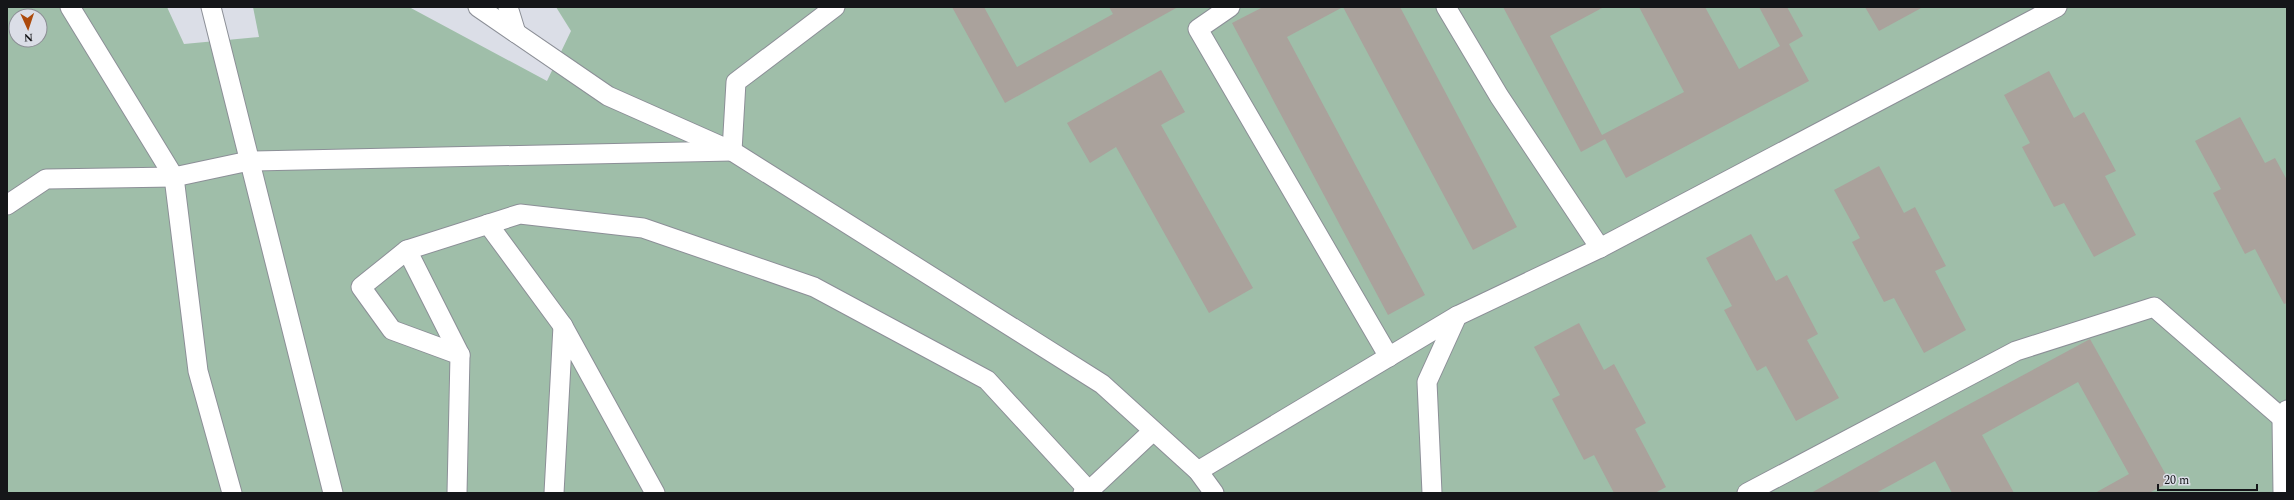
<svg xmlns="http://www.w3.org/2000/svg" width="2294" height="500" font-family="Spectral,serif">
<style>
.green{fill:#9fbea9;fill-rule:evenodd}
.building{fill:#aaa29c}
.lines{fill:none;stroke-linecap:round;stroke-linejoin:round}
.lane-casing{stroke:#8c8f97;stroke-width:21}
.lane{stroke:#fff;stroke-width:19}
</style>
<rect width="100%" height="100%" fill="#dbdee7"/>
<path class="green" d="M7,7H167L184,44L259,37L253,7H409L547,81L571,31L556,7H2287V493H7ZM16,16H40V40H16Z"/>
<g class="building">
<path d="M952,7H984L1017,67L1113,14L1109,7H1178L1005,103Z"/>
<path d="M1263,7H1343L1287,37L1425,295L1388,315L1232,23Z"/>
<path d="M1343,7H1400L1517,227L1473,250Z"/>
<path d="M1503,7H1604L1550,36L1602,135L1684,92L1639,7H1705L1739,69L1780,46L1759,7H1787L1803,36L1789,44L1809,81L1626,178L1605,139L1581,152Z"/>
<path d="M1865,7H1923L1879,31Z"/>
<path d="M1161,70L1185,112L1161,125L1253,288L1209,313L1116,147L1090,163L1067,123Z"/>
<path d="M2049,71L2074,118L2084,112L2116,171L2105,176L2136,235L2094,257L2064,203L2054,207L2022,147L2030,143L2004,95Z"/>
<path d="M2240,117L2265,163L2275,158L2287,180V303L2284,304L2255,249L2245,254L2213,193L2221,189L2195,141Z"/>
<path d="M1879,166L1904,213L1915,207L1946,266L1935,271L1966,330L1924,353L1894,298L1884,302L1852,242L1860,238L1834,190Z"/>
<path d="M1751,234L1776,281L1787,275L1818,334L1807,340L1839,398L1796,421L1766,366L1757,371L1724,310L1732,306L1706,258Z"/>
<path d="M1579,323L1604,370L1614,364L1646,423L1635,429L1666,487L1655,493H1614L1594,455L1584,460L1552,399L1560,395L1534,347Z"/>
<path d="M2090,339L2170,482L2149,493H2095L2129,474L2078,382L1982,435L2014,493H1952L1935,461L1876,493H1811L1951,414Z"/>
</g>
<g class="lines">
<defs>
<g id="lane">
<path d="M70,7L174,177"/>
<path d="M211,7L333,493"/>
<path d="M478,7L608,96L732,151L1102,384L1198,471L1214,493"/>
<path d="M508,7L516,33"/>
<path d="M1230,7L1198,29L1389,357"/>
<path d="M1446,7L1499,96L1600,248"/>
<path d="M7,205L46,179L174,177"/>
<path d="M488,224L563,326"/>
<path d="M407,250L460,355"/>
<path d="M1198,471L1457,316"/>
<path d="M232,493L198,371L174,177L249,161L732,151L736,82L835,7"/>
<path d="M457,493L460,355L392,330L361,287L407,250L520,214L643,228L814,287L987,380L1091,493"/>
<path d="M554,493L563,326L655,493"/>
<path d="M1083,493L1090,490L1153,431"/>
<path d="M1432,493L1427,382L1457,316L1600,248L2057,7"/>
<path d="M1747,493L2016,351L2154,307L2282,418"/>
<path d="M2283,493L2282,418L2287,410"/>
</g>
</defs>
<use href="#lane" class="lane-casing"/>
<use href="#lane" class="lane"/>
</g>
<rect width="2294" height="500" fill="none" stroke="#151619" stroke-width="16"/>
<g transform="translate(28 28) rotate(177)"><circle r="19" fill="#dbdee7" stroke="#8c8e95"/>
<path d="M0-3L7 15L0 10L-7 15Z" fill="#ac4a0c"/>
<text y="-6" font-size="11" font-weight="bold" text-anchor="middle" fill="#151619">N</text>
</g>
<path d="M2158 484v6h99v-6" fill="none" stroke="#151619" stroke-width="2"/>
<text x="2164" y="484" font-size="12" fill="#151619" stroke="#dbdee7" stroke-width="3" paint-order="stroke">20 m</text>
</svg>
